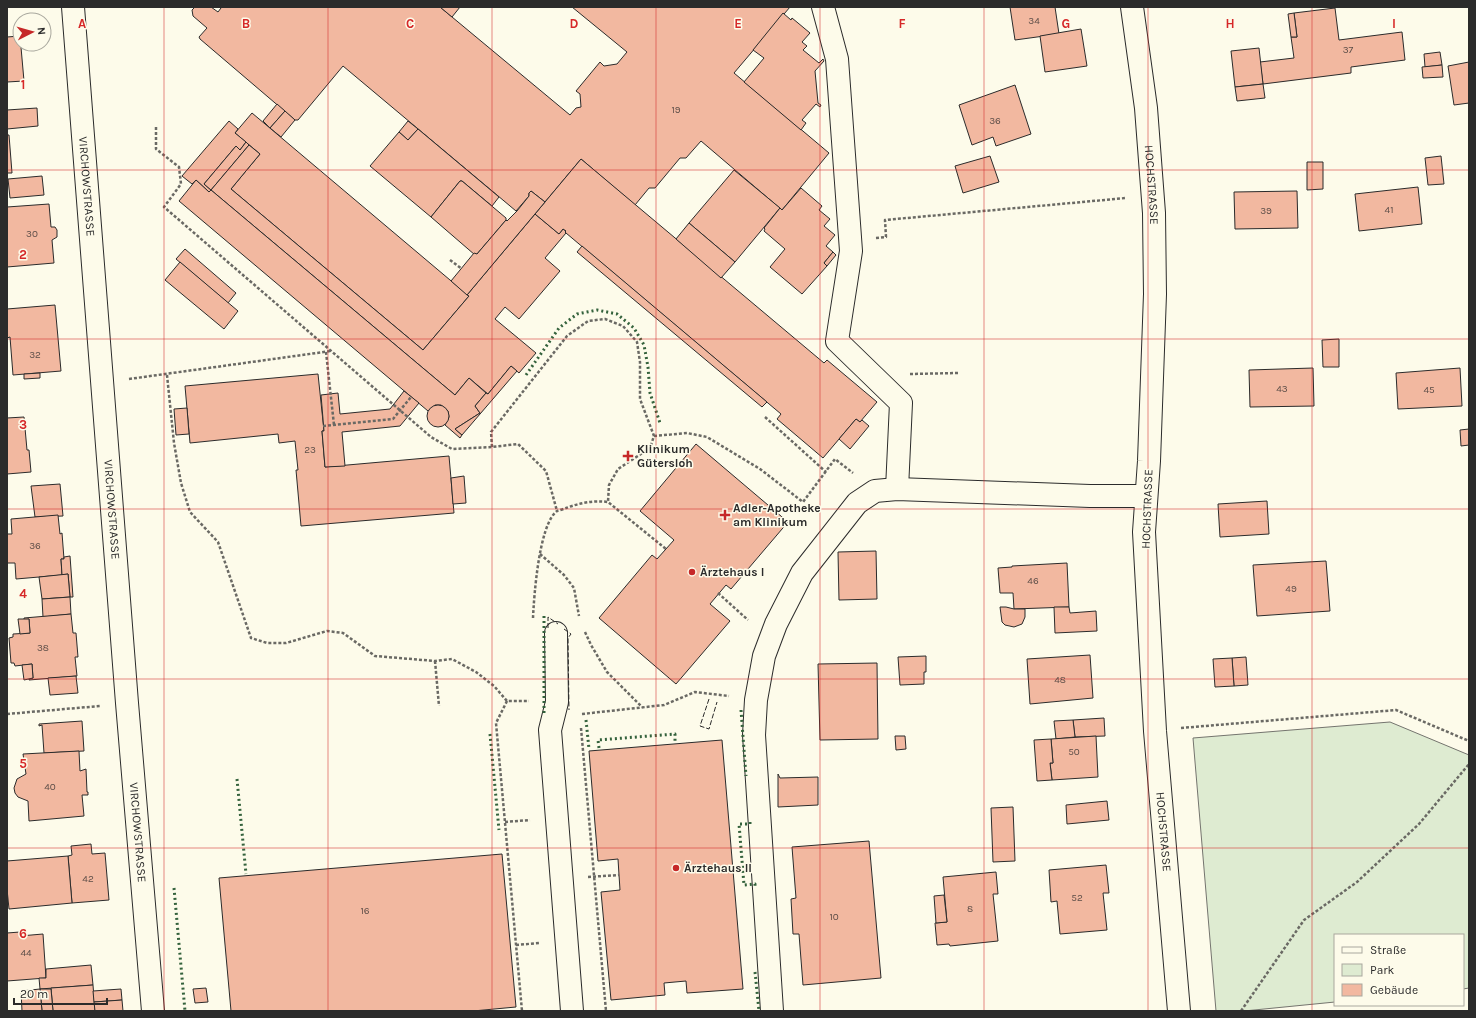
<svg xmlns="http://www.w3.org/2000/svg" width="1476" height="1018" font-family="Karla,sans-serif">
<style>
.green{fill:#deebd1;stroke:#74746e}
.building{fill:#f2b8a0;stroke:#2b2b2b}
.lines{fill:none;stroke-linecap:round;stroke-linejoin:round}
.minor-casing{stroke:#2b2b2b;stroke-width:24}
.path{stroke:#6a6964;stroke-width:2.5;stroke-dasharray:3 2;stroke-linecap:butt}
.minor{stroke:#fdfbea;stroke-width:22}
.hedge{stroke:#34623c;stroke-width:3;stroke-dasharray:2 3;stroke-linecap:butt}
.fence{stroke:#2b2b2b;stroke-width:1;stroke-dasharray:5 2;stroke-linecap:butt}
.grid{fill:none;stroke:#d62828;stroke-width:1;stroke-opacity:0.55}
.poi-dot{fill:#c62828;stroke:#fdfbea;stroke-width:1.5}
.labels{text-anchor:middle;stroke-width:3;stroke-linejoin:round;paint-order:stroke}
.number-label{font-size:10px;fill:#5d4e48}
.street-label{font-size:12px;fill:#2b2b2b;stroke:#fdfbea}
.poi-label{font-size:12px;font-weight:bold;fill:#2b2b2b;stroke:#fdfbea;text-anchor:start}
.grid-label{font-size:13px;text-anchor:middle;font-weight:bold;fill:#d62828;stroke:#fdfbea;stroke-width:3;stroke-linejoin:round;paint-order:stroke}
</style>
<rect width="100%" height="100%" fill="#fdfbea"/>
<path class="green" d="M1390,722L1469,755V988L1463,989V935H1335V1002L1244,1011H1216L1193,738Z"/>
<g class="building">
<path d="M195,7H211L218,12L221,8L219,7H440L570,115L576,108L581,107L580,94L576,91L600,62L604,66L617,64L627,52L572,7H790L734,73L829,153L782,210L701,141L686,158H680L655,188H649L635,205L581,159L545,202L531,191L529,193V196L516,211L343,66L298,120H295L200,39L199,37L207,28L193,16L192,10Z"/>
<path d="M440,7H460L452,17Z"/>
<path d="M1010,7H1055L1059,34L1015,40Z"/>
<path d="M1335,8L1339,40L1402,32L1405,60L1351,67V73L1263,84L1260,62L1294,58L1291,37H1297L1294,13Z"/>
<path d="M783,13L791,20L792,18L810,33L802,42L807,46L803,50L819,63L823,59L824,61L815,71L818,103L821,105L820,107L816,104L802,120L806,123L801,130L744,82L764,58L753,50Z"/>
<path d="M1294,13L1297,37H1291L1288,14Z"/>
<path d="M1081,29L1087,66L1045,72L1040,36Z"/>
<path d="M20,36L24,81L7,82V37Z"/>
<path d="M1259,48L1263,84L1235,87L1231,51Z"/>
<path d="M1440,52L1442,65L1425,67L1424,54Z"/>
<path d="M1469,62V103L1454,105L1448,66Z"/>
<path d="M1442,65L1443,77L1423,78L1422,67Z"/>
<path d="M1263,84L1265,98L1237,101L1235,87Z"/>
<path d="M1015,85L1031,134L996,146L993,137L972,145L959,105Z"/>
<path d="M277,104L285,111L270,128L263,121Z"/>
<path d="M37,108L38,126L7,129V110Z"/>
<path d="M285,111L295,120L281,137L270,128Z"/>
<path d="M252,113L469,296L423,350L231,189L260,154L235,133Z"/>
<path d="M229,121L238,129L235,133L246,142L240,150L236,146L204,184L211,190L209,192L196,180L192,184L182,176Z"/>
<path d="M408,121L418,129L408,140L399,132Z"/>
<path d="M418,129L499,197L492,206L462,181H460L431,217L370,166L399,132L408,140Z"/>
<path d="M7,135H9L12,173H7Z"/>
<path d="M246,142L249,145L211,190L204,184L236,146L240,150Z"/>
<path d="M249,145L260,154L231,189L423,350L469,296L467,295L535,214L559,234L563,229L566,231L565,232L566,233L545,258L560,271L519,319L505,307L495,319L536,353L519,373L511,366L488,394L469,378L455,395L211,190Z"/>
<path d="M990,156L999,182L963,193L955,166Z"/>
<path d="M1441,156L1444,184L1428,185L1425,158Z"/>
<path d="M581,159L824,363L827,360L877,402L860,422L856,419L823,458L777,419L781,414L566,233L565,232L566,231L563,229L559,234L535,214Z"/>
<path d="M1307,162H1323V189L1307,190Z"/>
<path d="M734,170L780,208L735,262L689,223Z"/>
<path d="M42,176L44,195L10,198L8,179Z"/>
<path d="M196,180L209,192L211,190L455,395L469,378L486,393L475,406L480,413L455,429L462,435L460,438L445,425L449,417L448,411L445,408L441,405H435L428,411L179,201Z"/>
<path d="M460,181H462L506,218V220L477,254L475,255L431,217Z"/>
<path d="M1418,187L1422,224L1359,231L1355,194Z"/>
<path d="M801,188L822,206L819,210L830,219L824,226L835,235L826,246L833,252L824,263L827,266L802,294L770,267L785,249L764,231L765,229L764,228L780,208L782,210Z"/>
<path d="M531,191L545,202L467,295L451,281L474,253L477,254L506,220L507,221L517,211L529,196V193Z"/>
<path d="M1297,191L1298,228L1235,229L1234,192Z"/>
<path d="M49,204L51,227H55L57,230V237L52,240L54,263L7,267V207Z"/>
<path d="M689,223L735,262L721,278L676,239Z"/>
<path d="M582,246L767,402L762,407L577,252Z"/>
<path d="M185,249L236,293L228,303L176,259Z"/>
<path d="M833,252L836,255L827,266L824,263Z"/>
<path d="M180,262L238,311L224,329L165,280Z"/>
<path d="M55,305L61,371L13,375L10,337L7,338V309Z"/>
<path d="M1339,339V367H1323L1322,340Z"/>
<path d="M511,366L517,371L462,435L455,429L480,413L475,406L486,393L488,394Z"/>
<path d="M1313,368L1314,406L1250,407L1249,370Z"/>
<path d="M1460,368L1462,406L1398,409L1396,373Z"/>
<path d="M40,373V378L24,379V374Z"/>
<path d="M318,374L324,431H322L325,467L449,456L454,513L301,526L296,470H298L295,441L279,443L278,434L190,443L185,386Z"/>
<path d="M404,391L419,403L400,426L342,432L345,466L325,467L322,431H324L321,395L338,393L340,414L390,409Z"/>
<circle cx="438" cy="416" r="11"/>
<path d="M187,408L189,434L176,435L174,409Z"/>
<path d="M24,417L27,450H29L31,472L7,474V418Z"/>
<path d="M856,419L860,422L862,420L869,426L850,449L839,439Z"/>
<path d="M1469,429V445L1461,446L1460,430Z"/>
<path d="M696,444L788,522L731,589L726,585L710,604L730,621L676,684L599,618L652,555L657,559L674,540L640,511Z"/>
<path d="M464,476L466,503L453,504L451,478Z"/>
<path d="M60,484L63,516L35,517L31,486Z"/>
<path d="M1267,501L1269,534L1220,537L1218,504Z"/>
<path d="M58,515L60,534L62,533L64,559H61L62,575L16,579L15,563H7V534H12L11,519Z"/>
<path d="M876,551L877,599L839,600L838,552Z"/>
<path d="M70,556L73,597H70L68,574L62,575L61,559H64V557Z"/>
<path d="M1326,561L1330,611L1257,616L1253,565Z"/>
<path d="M1067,563L1069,607L1014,609L1013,593H1000L998,568L1012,567V566Z"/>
<path d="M68,574L70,597L42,599L39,577Z"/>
<path d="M70,597L71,614L43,617L42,599Z"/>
<path d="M1000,607H1006L1014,609H1025V617L1022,624L1014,627L1005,625L1002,622Z"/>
<path d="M1054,607H1069L1070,613L1096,611L1097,631L1055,633Z"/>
<path d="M71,614L73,633H76L78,657H75L77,676L29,680V679L33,678L32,664L15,666L14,663H11L9,638L13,637V634L30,633L29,619L24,620V618Z"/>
<path d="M18,619H29L30,633L20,634Z"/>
<path d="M1090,655L1093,698L1030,704L1027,659Z"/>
<path d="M926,656V672H924V684L900,685L898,657Z"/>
<path d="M1246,657L1248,685L1234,686L1232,658Z"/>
<path d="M1232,658L1234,686L1215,687L1213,659Z"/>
<path d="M877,663L878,739L820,740L818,664Z"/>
<path d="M32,664L33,678L24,680L22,665Z"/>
<path d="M76,676L78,693L50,695L48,678Z"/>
<path d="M1104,718L1105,736L1075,737L1073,720Z"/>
<path d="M1073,720L1075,737L1056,739L1054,721Z"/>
<path d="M82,721L84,751L44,753L42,725L39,726V724Z"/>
<path d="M895,736H905L906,749L896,750Z"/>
<path d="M1096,736L1098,777L1052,780L1050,763H1053L1051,739Z"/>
<path d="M1051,739L1053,763H1050L1052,780L1037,781L1034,740Z"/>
<path d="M722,740L743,989L687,993L686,981L664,983L665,995L611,1000L601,892L620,890L619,875L618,859L598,861L589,751Z"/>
<path d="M79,751L80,771L86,769L87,792H88V795H82L84,816L29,821L28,801L18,797L15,793L14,788L17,779L26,774L23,754Z"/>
<path d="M778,774L780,778L818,777V805L778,807Z"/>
<path d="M1107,801L1109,820L1067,824L1066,805Z"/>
<path d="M1013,807L1015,861L993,862L991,808Z"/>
<path d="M869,841L881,978L803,985L799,934H793L791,899L796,898L792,847Z"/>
<path d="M91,844L92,854L105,853L109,900L72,903L68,856L72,855L71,846Z"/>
<path d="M502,854L516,1007L473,1011H231L219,878Z"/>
<path d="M68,856L72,903L9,909L7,889V861Z"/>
<path d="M1106,865L1109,893H1103L1107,930L1060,934L1057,901L1051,902L1049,870Z"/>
<path d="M996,872L998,894H993L998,941L950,946L949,944L937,945L935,923L947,922L943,877Z"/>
<path d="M944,895L947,922L936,923L934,896Z"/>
<path d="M20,932V936L43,934L46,978L7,981V933Z"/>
<path d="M91,965L93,985L40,989L39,978H46V969Z"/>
<path d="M93,985L95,1011H53L51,988Z"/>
<path d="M206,988L208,1002L195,1003L193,989Z"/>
<path d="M40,989H51L53,1011H42Z"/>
<path d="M40,989L42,1011H22L21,991Z"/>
<path d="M121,989L122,1000L94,1002L93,991Z"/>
<path d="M122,1000L123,1011H95L94,1002Z"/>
</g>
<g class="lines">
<defs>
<g id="minor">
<path id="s1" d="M73,7L127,703L153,1011"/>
<path d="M823,7L837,59L851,251L837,341L901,403L897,489"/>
<path id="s2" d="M1132,7L1146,108L1154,213L1155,294L1149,461L1144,532L1155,731L1179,1011"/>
<path d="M556,633L557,702L550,730L572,1011"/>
<path d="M772,1011L754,735L756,700L764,656L776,624L802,573L857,503L875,491L897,489L1090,496H1146"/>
</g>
</defs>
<use href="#minor" class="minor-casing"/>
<g class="path">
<path d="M156,127V149L179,167L181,184L164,207L431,437L452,449L492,447L518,444L546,471L557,511"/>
<path d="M876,238L886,237L885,220L1126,198"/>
<path d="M450,260L462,269"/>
<path d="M326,352L334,425"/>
<path d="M910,374L958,373"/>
<path d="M167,375L174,443L181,483L190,512L218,542L251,638L267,643H286L327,631L343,633L375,656L435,661L452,659L476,672L494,686L507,701H529"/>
<path d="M129,379L331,351"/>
<path d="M765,417L826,472"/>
<path d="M323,426L393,419L411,397"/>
<path d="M654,436L687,433L707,437L760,469L803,502L835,459L853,473"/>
<path d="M492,447L491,432L567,336L588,321L605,319L623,326L637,342L640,362V399L654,436L650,448L618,469L609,485L608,502"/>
<path d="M540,554L564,575L574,588L579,616"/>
<path d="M718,593L748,620"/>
<path d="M533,618C534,596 539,524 557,511C560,510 564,509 566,508C580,503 593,500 608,502L666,549"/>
<path d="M585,632L591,645L607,672L642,707"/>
<path d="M435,661L439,706"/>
<path d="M507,701L496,723L522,1011"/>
<path d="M7,714L100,706"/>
<path d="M582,714L664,705L695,692L729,696"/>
<path d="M581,728L606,1011"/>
<path d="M1181,728L1396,710L1469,741"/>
<path d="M505,822L530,820"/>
<path d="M588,877L619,875"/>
<path d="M516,945L539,943"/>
<path d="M1241,1011L1304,920L1357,882L1419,824L1469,764"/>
</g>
<use href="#minor" class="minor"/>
<g class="hedge">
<path d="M526,375L559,328L577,314L597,310L617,314L634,328L644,345L648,367L650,393L660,423"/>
<path d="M741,710L746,776"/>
<path d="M544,713V614"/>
<path d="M586,720L589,749"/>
<path d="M490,734L499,830"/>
<path d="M599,748L598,740L675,734V742"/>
<path d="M237,779L246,874"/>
<path d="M750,822V824H739L744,885L755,884V886"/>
<path d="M174,888L185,1011"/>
<path d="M755,972L759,1011"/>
</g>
<g class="fence">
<path d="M548,628V617L558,624"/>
<path d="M564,629L571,634L568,638L569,710"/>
<path d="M709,699L700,726L709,729L717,702"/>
</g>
</g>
<path class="grid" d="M164,7V1011M328,7V1011M492,7V1011M656,7V1011M820,7V1011M984,7V1011M1148,7V1011M1312,7V1011M7,170H1469M7,339H1469M7,509H1469M7,679H1469M7,848H1469"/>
<g class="poi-dot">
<path d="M626 450h4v4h4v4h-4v4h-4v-4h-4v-4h4z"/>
<path d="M723 509h4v4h4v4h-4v4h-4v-4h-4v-4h4z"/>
<circle cx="692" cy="572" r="4"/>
<circle cx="676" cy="868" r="4"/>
</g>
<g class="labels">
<g class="number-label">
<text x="1034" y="24">34</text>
<text x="1348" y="53">37</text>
<text x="676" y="113">19</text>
<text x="995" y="124">36</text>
<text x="1389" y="213">41</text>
<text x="1266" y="214">39</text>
<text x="32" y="237">30</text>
<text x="35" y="358">32</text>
<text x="1282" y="392">43</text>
<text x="1429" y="393">45</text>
<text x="310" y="453">23</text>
<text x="35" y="549">36</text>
<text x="1033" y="584">46</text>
<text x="1291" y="592">49</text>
<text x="43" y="651">38</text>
<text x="1060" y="683">48</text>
<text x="1074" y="755">50</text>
<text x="50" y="790">40</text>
<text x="88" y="882">42</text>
<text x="1077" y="901">52</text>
<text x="970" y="912">8</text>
<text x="365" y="914">16</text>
<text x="834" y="920">10</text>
<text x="26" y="956">44</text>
</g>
<g class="street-label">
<text dy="4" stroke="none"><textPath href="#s2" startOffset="179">HOCHSTRASSE</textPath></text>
<text dy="4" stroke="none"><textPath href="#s1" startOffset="180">VIRCHOWSTRASSE</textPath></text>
<text dy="4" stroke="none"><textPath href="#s1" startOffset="504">VIRCHOWSTRASSE</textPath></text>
<text transform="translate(1147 509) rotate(-88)" y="4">HOCHSTRASSE</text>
<text dy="4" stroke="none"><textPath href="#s1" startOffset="828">VIRCHOWSTRASSE</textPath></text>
<text dy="4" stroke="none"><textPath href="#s2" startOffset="827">HOCHSTRASSE</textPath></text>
</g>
<g class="poi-label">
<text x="637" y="453">Klinikum<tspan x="637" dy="14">Gütersloh</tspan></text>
<text x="733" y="512">Adler-Apotheke<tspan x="733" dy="14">am Klinikum</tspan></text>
<text x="700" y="576">Ärztehaus I</text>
<text x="684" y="872">Ärztehaus II</text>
</g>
</g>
<g class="grid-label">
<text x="82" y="28">A</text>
<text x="246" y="28">B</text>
<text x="410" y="28">C</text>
<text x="574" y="28">D</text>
<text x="738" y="28">E</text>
<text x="902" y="28">F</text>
<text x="1066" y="28">G</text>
<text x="1230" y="28">H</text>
<text x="1394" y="28">I</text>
<text x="23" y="89">1</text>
<text x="23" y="259">2</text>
<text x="23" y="429">3</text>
<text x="23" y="598">4</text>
<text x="23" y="768">5</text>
<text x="23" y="938">6</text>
</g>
<rect width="1476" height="1018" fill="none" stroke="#2b2b2b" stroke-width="16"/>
<rect x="1334" y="934" width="130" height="72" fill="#fdfbea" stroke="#a9a89e"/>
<rect x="1342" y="947" width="20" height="6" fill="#fdfbea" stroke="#a9a89e"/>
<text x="1370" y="954" font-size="12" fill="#2b2b2b">Straße</text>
<rect x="1342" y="964" width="20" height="12" fill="#deebd1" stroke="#a9a89e"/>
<text x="1370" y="974" font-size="12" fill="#2b2b2b">Park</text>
<rect x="1342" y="984" width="20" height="12" fill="#f2b8a0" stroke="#a9a89e"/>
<text x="1370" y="994" font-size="12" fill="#2b2b2b">Gebäude</text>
<g transform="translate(32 32) rotate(84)"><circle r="19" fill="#fdfbea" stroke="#a9a89e"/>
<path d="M0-3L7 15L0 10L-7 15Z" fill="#c62828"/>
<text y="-6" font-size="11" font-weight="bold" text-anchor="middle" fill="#2b2b2b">N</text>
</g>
<path d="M14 998v6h93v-6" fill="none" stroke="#2b2b2b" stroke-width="2"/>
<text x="20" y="998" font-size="12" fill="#2b2b2b" stroke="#fdfbea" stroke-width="3" paint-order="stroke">20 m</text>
</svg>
